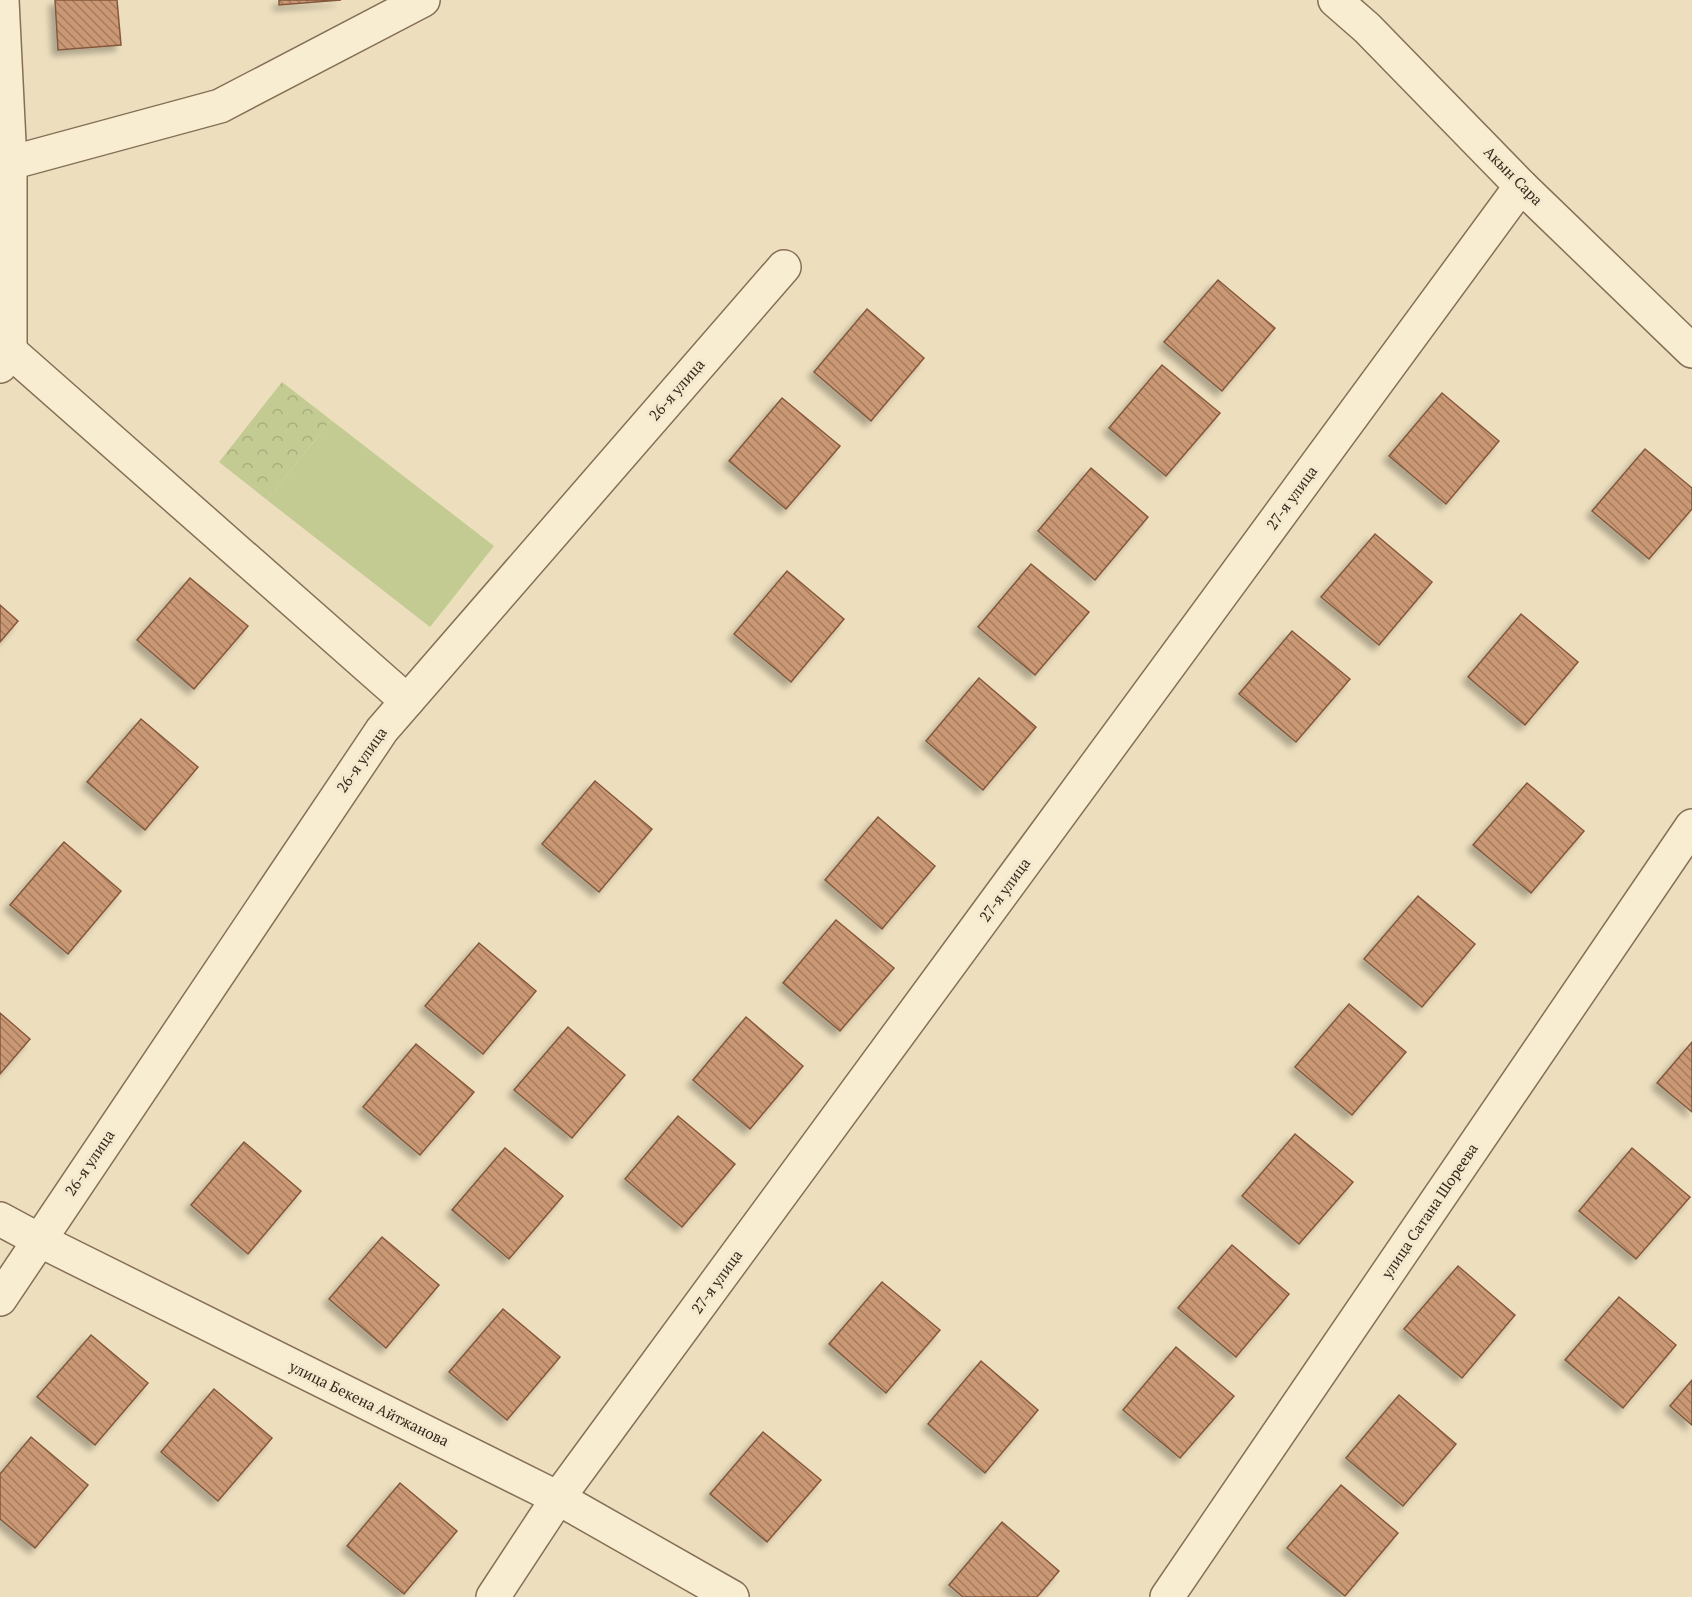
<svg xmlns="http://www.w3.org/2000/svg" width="1692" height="1597" font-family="'PT Serif',serif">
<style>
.grass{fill:#c4cb92}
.park{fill:url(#park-crowns)}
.building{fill:url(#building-back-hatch);stroke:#84593d;stroke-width:1.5;filter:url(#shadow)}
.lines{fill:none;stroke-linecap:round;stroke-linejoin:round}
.minor-casing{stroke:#857057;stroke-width:36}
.minor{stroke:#f8edd1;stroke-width:33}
.labels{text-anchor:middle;stroke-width:6;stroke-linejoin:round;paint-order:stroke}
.street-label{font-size:15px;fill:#34281c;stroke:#f5e9cd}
</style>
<defs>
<pattern id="park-crowns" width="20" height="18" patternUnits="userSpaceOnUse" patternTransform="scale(1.5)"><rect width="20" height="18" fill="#c4cb92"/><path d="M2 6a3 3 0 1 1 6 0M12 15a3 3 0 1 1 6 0" fill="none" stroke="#a9ae7d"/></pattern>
<pattern id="building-back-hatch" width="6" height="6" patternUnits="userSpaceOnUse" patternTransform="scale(1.5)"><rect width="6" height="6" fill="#cb9874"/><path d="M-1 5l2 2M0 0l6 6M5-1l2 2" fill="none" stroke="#a67c5e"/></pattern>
<filter id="shadow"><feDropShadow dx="-5.5" dy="5.5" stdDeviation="3" flood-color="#0004"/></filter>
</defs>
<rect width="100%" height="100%" fill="#eddfbe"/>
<path class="grass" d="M331,420L494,546L430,627L267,500Z"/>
<path class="park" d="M282,382L331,420L267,500L219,462Z"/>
<g class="building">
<path d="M55,0H117L121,45L58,50Z"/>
<path d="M279,0H341L279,5Z"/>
<path d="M1218,280L1275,328L1222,391L1164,342Z"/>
<path d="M867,309L924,358L871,421L814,372Z"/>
<path d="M1162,365L1220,413L1166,476L1109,428Z"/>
<path d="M1442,393L1499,441L1446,504L1389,456Z"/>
<path d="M782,398L840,446L786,509L729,461Z"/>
<path d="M1645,449L1692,488V509L1649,559L1592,511Z"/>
<path d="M1091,468L1148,517L1095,580L1038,531Z"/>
<path d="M1375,534L1432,582L1379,645L1321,597Z"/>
<path d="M1031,564L1089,612L1035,675L978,627Z"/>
<path d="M787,571L844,619L791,682L734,634Z"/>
<path d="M190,578L248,626L194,689L137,640Z"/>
<path d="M0,605L18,621L0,642Z"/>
<path d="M1521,614L1578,662L1525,725L1468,677Z"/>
<path d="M1292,631L1350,679L1296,742L1239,694Z"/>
<path d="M979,678L1036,727L983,790L926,741Z"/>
<path d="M141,719L198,767L145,830L87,782Z"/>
<path d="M595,781L652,829L599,892L542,844Z"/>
<path d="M1527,783L1584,831L1531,893L1473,845Z"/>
<path d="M878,817L935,866L882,929L825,880Z"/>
<path d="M64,842L121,891L68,954L10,905Z"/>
<path d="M1418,896L1475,944L1422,1007L1364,959Z"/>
<path d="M836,920L894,968L840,1031L783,983Z"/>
<path d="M479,943L536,991L483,1054L425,1006Z"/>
<path d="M1349,1004L1406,1052L1352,1115L1295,1067Z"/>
<path d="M0,1013L30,1039L0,1074Z"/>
<path d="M746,1017L803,1066L750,1129L693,1080Z"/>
<path d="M568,1027L625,1075L572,1138L514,1090Z"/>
<path d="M1692,1042V1112L1657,1083Z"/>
<path d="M416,1044L474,1092L420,1155L363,1107Z"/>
<path d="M678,1116L735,1164L682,1227L625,1179Z"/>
<path d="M1295,1134L1353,1182L1299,1244L1242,1196Z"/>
<path d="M244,1142L301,1191L248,1254L191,1205Z"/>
<path d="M505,1148L563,1196L509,1259L452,1210Z"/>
<path d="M1632,1148L1690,1197L1636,1259L1579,1211Z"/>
<path d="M382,1237L439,1285L386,1348L329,1299Z"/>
<path d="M1232,1245L1289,1294L1236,1357L1178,1308Z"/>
<path d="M1458,1266L1515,1315L1462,1378L1404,1329Z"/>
<path d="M882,1282L940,1330L886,1393L829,1344Z"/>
<path d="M1619,1297L1676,1345L1623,1408L1565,1360Z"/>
<path d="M503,1309L560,1357L507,1420L449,1372Z"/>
<path d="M91,1335L148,1383L95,1445L37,1397Z"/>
<path d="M1176,1347L1234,1396L1180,1458L1123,1410Z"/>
<path d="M981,1361L1038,1410L985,1473L928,1424Z"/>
<path d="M1692,1380V1425L1670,1406Z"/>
<path d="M214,1389L272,1438L218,1501L161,1452Z"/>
<path d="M1399,1395L1456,1444L1403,1506L1346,1458Z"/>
<path d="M763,1432L821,1480L767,1542L710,1494Z"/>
<path d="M31,1437L88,1485L35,1548L0,1519V1474Z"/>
<path d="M400,1483L457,1531L404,1594L347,1546Z"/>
<path d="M1341,1485L1398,1533L1345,1596L1287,1548Z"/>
<path d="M1002,1522L1059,1571L1037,1597H963L949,1585Z"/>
</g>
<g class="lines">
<defs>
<g id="minor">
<path d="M1335,0L1367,28L1521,186L1692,351"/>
<path d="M10,163L220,106L423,0"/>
<path d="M10,351L407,701"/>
<path d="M0,366L10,351V163L2,0"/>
<path d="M0,1219L39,1240L558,1498L732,1597"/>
<path d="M0,1299L382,730L784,267"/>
<path d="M493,1597L558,1498L1521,186"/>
<path d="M1167,1597L1692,826"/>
</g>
</defs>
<use href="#minor" class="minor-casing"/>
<use href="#minor" class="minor"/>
</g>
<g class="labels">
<g class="street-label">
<text transform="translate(1513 176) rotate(45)" y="5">Акын Сара</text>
<text transform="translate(677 390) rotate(-49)" y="5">26-я улица</text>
<text transform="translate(1292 498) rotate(-54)" y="5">27-я улица</text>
<text transform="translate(362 760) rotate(-55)" y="5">26-я улица</text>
<text transform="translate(1005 890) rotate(-54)" y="5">27-я улица</text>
<text transform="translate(90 1163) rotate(-56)" y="5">26-я улица</text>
<text transform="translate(1430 1211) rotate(-56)" y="5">улица Сатана Шореева</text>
<text transform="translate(717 1282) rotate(-54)" y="5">27-я улица</text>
<text transform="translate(369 1404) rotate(26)" y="5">улица Бекена Айтжанова</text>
</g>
</g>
</svg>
